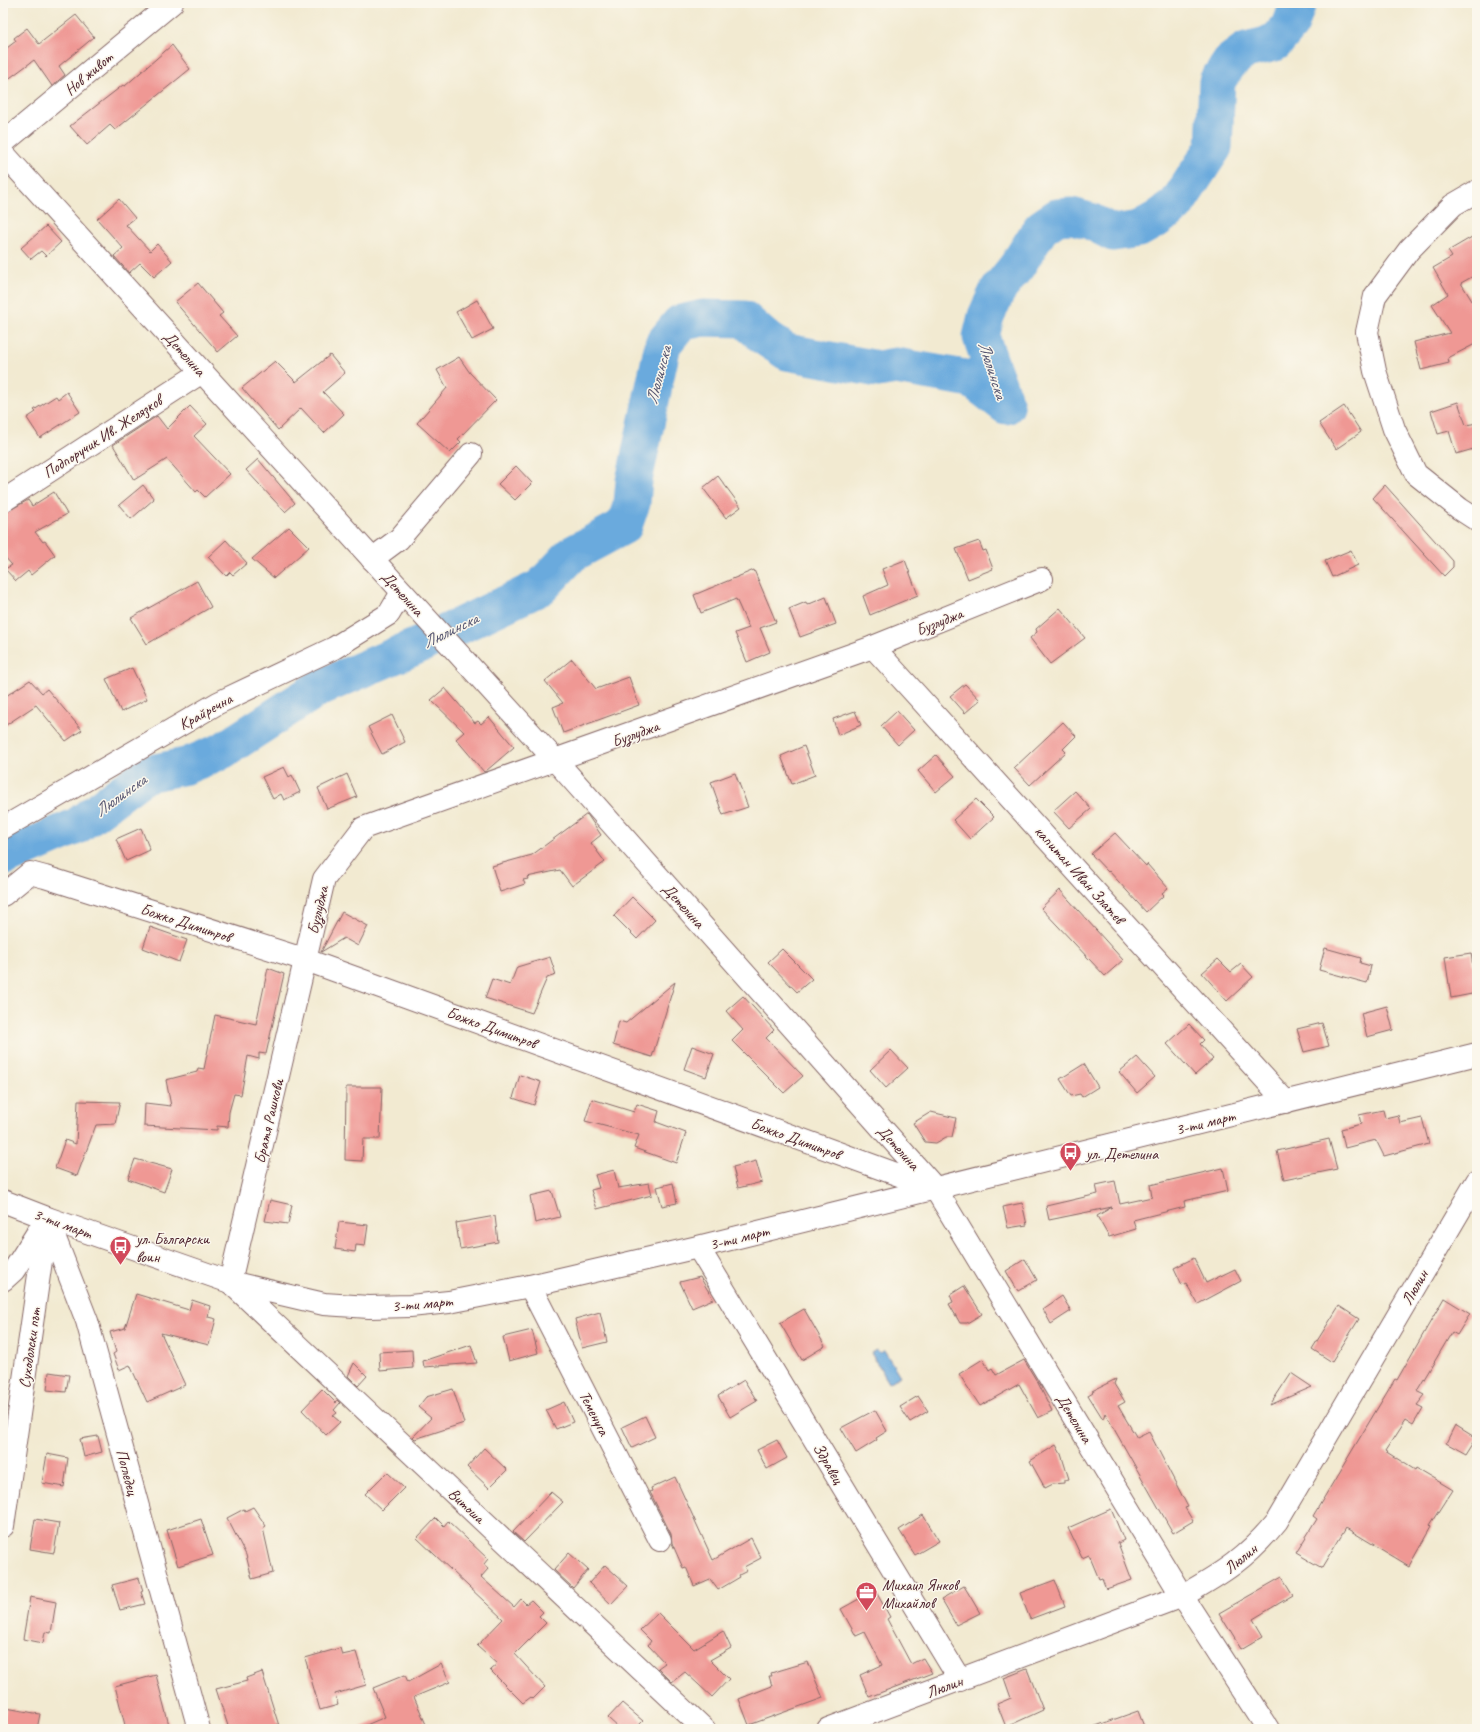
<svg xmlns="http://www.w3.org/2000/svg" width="1480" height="1732" font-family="Caveat,sans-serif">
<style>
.water{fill:#6aaadd;stroke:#5a6484}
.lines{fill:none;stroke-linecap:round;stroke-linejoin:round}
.river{stroke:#6aaadd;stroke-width:37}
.building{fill:#ef9894}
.minor-casing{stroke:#856665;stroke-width:24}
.minor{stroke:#fff;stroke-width:22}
.labels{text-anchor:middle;stroke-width:3;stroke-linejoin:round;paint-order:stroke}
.street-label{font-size:16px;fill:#4a1f2b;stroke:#fbf7ec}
.poi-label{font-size:16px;fill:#4a1f2b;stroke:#fbf7ec;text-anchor:start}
.water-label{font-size:17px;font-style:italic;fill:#575772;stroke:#fbf7ec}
</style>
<rect width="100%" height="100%" fill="#fbf7ec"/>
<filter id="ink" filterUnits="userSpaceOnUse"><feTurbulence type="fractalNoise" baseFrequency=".025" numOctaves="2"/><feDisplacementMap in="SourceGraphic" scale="8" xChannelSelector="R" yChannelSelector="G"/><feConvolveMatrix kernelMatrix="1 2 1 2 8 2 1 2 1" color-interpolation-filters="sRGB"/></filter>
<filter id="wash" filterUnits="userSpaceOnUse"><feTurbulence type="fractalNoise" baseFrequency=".012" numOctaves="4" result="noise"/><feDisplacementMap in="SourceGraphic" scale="16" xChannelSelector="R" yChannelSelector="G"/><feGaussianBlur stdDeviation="0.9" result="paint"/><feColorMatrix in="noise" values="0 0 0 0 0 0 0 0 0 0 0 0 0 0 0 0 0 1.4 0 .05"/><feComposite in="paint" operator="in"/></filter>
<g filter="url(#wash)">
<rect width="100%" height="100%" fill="#f2ead1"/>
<path class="water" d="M876,1350L881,1353L884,1350L900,1376L889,1383L871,1353Z"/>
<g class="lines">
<path class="river" d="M3,858L77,826L146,774L186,766L222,751L319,688L422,644L541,587L572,554L624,526L632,503L634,481L663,344L680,323L703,318L744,319L764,337L787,352L878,369L896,366L971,379L1006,406L981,337L986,316L998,290L1017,266L1041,228L1057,217L1072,216L1090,221L1113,233L1139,229L1157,219L1176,205L1214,147L1217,81L1231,61L1246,50L1275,43L1291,24L1298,3"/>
</g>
<g id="blocks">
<g class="building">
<path d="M76,15L94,37L59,66L65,75L52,86L34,60L3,83V51L16,41L14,38L27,28L39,44Z"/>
<path d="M172,45L190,69L115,130L110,125L87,145L70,126L123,85L125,86Z"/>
<path d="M119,199L135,218L126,225L150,251L157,244L172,261L154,277L140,263L129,273L114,256L123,248L97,219Z"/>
<path d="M46,226L61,242L46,256L41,251L31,259L21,248Z"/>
<path d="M1477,234V274L1461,283L1477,309V343L1448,358L1449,363L1421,370L1414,342L1450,333L1432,305L1448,294L1433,268L1452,257L1448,251Z"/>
<path d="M198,283L223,313L219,316L237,336L218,352L175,302Z"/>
<path d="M477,300L493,329L472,340L456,312Z"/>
<path d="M330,355L345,373L323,392L344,414L324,433L301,408L278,430L242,388L275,361L296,382Z"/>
<path d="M459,357L470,373L496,400L458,439L461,442L450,453L417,423L447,388L437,370Z"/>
<path d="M67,392L80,412L40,438L27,418L36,412L34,410L56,396L58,399Z"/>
<path d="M1458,402L1466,425L1477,423V448L1456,454L1449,431L1438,434L1431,411Z"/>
<path d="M190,406L207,424L194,436L230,474L205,497L198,490L196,492L167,459L134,480L113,445L157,416L167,429Z"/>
<path d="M1344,406L1361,432L1336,449L1319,423Z"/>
<path d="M258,459L295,503L285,512L246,470Z"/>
<path d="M516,466L532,483L515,500L498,484Z"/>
<path d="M718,476L741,507L726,518L703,488Z"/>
<path d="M143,485L154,499L131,519L119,505Z"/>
<path d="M1385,485L1453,561V567L1444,576L1373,498Z"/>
<path d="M54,492L67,514L35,532L43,542L45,541L55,555L31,575L28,571L16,581L5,569L12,565L3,555V514L28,500L32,506Z"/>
<path d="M289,527L309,547L274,578L252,559Z"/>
<path d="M226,540L247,563L233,575L230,572L226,576L208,557Z"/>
<path d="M979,541L983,551L986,550L993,569L968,579L956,549Z"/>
<path d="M1351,550L1358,565L1332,577L1325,561Z"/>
<path d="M905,560L918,595L870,615L863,596L888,585L882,569Z"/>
<path d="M754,570L776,622L760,628L770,652L747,662L735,633L749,628L736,599L701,613L694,595Z"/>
<path d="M197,581L211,607L147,644L131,618Z"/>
<path d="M826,597L836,624L800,637L789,609L806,602L807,605Z"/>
<path d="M1060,608L1085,638L1050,664L1030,638L1037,632L1036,629Z"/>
<path d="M572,659L596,689L629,677L639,705L563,733L553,707L563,703L545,681Z"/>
<path d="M132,668L147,699L121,712L106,679Z"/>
<path d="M30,680L42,693L47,689L82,730L66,741L36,705L3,727V698Z"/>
<path d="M965,684L980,700L965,713L950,696Z"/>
<path d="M445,688L475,723L478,721L481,724L489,717L514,747L486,771L484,772L456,739L464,732L431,700Z"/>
<path d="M855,711L861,725L838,735L833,719Z"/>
<path d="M897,711L914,730L898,745L881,726Z"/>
<path d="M392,715L405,742L382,754L368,727Z"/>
<path d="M1063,722L1076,736L1063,749L1066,752L1030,785L1014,768Z"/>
<path d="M804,746L815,775L792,784L781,756Z"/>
<path d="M936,755L955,776L936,792L918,771Z"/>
<path d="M284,767L289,777L292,775L300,792L284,800L281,794L273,799L262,777Z"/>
<path d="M735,773L748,807L723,815L711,782Z"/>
<path d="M347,774L357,797L327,809L318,788Z"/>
<path d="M1075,791L1091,809L1069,828L1053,811Z"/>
<path d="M976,799L994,817L970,839L953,820Z"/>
<path d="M587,814L601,835L591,843L605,862L572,886L560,870L527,877L528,879L523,880L525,884L500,892L492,866L532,855Z"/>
<path d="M141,828L150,850L126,861L116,839Z"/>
<path d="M1115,833L1146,866L1147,864L1168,888L1162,893L1164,895L1146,912L1109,871L1108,872L1091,854Z"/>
<path d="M1060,890L1123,960L1105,976L1041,908Z"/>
<path d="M632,897L655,920L637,939L614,916Z"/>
<path d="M342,912L368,926L358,946L344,938L321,952Z"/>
<path d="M150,927L187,940L179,962L143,948Z"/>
<path d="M1325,948L1361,958L1360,963L1371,966L1367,983L1319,970Z"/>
<path d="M782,949L812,979L797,992L768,962Z"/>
<path d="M1471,953L1477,993L1451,998L1445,957Z"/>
<path d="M550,957L556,975L547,978L532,1013L485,998L492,979L510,985L517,967Z"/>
<path d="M1218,959L1231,972L1241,964L1253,977L1227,1001L1202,973Z"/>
<path d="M268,968L284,974L266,1054L259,1053V1059L248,1056L241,1095L234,1094L229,1112L228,1127L217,1126V1130L144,1126L145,1103L171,1106L166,1080L197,1072L198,1068L204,1069L215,1015L256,1024Z"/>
<path d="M675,982L652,1057L613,1045L619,1021L626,1023Z"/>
<path d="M743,996L774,1030L766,1038L803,1076L784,1093L732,1041L743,1030L726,1011Z"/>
<path d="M1387,1006L1393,1030L1367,1037L1361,1013Z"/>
<path d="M1322,1023L1329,1046L1304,1052L1297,1029Z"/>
<path d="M1189,1024L1204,1040L1200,1044L1213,1059L1195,1075L1167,1044Z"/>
<path d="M692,1046L714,1054L706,1077L684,1069Z"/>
<path d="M891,1050L908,1068L886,1088L870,1070Z"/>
<path d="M1137,1057L1155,1077L1137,1093L1119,1072Z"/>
<path d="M1084,1064L1098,1087L1082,1097L1080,1094L1071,1096L1060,1079Z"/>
<path d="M520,1075L541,1082L534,1105L513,1098Z"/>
<path d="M346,1087H382L380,1139H363L362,1161L345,1160Z"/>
<path d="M592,1099L634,1112L637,1104L659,1111L656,1122L686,1133L676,1163L634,1148L639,1135L585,1121Z"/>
<path d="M78,1101L120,1102L115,1124L96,1125L77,1176L55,1168L65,1140L76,1144Z"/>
<path d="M1383,1110L1385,1118L1398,1115L1400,1123L1422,1118L1429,1144L1384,1156L1376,1140L1345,1148L1341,1129L1361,1124L1359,1115Z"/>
<path d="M931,1112L956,1118L952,1137H946L936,1143L925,1142L913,1123Z"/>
<path d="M1329,1139L1337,1169L1284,1180L1277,1151Z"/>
<path d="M135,1159L172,1169L164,1192L128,1179Z"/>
<path d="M756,1161L762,1182L738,1188L733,1167Z"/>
<path d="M1223,1168L1228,1191L1184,1201L1185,1207L1133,1220L1136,1229L1109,1237L1097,1216L1112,1207L1049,1220L1046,1206L1098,1194L1096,1185L1115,1181L1120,1204L1152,1197L1150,1185Z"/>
<path d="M614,1170L618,1188L649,1183L652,1195L597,1209L591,1190L599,1188L595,1175Z"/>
<path d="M673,1183L677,1203L662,1206L657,1187Z"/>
<path d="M552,1191L560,1217L535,1223L530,1196Z"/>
<path d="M270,1200L292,1205L288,1224L265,1221Z"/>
<path d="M1022,1203L1027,1225L1008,1228L1003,1207Z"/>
<path d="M495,1216L498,1242L460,1249L456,1223Z"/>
<path d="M339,1222L368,1225L365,1246L356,1245L355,1252L335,1249Z"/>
<path d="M1194,1258L1206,1283L1235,1269L1241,1281L1198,1304L1186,1283L1182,1285L1174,1268Z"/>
<path d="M1025,1259L1037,1280L1018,1291L1006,1271Z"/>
<path d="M700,1277L713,1299L692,1308L680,1282Z"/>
<path d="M964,1286L982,1314L967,1323H960L949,1304L953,1302L950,1295Z"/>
<path d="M136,1294L189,1310L192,1300L210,1306L208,1317L216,1319L209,1345L161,1333L185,1385L147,1402L130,1365L119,1370L113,1354L116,1352L110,1332L125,1328Z"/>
<path d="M1062,1296L1071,1311L1051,1324L1043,1309Z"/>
<path d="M1444,1298L1470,1314L1457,1335L1452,1332L1417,1391L1425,1395L1417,1405L1423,1408L1413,1425L1405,1420L1385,1451L1415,1470L1416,1468L1453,1490L1430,1526L1431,1527L1409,1566L1346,1528L1322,1568L1296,1553L1317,1519L1313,1516L1395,1379L1397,1380Z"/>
<path d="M1339,1306L1359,1319L1332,1362L1312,1349Z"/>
<path d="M804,1309L825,1346L802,1360L780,1323Z"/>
<path d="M600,1312L607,1342L582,1348L575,1319Z"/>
<path d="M532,1330L538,1353L509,1361L503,1337Z"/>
<path d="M471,1345L477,1363L424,1367L423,1361Z"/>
<path d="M412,1350L413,1368L380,1371L379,1352Z"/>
<path d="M983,1359L989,1370L992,1368L996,1375L1024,1360L1038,1383L1052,1411L1038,1418L1019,1384L980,1406L959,1374Z"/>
<path d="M354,1363L367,1376L358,1386L348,1376Z"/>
<path d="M49,1372L69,1375L66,1392L47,1390Z"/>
<path d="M1291,1373L1312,1387L1270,1405Z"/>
<path d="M1116,1379L1114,1384L1125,1402L1118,1406L1137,1438L1149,1432L1188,1507L1185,1508L1193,1521L1173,1533L1105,1413L1103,1419L1088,1395L1093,1392L1092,1391Z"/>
<path d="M744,1380L757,1401L730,1417L718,1396Z"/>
<path d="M322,1389L336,1403L337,1400L340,1403L334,1410L337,1413L333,1416L340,1422L326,1435L302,1410Z"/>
<path d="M453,1389L464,1423L415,1439L413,1437L431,1418L418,1407L426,1397Z"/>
<path d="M918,1396L928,1411L910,1422L900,1407Z"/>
<path d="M564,1402L573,1422L556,1429L546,1410Z"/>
<path d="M875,1410L887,1431L876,1438L877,1440L856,1453L841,1428Z"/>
<path d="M645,1416L655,1437L632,1448L622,1427Z"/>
<path d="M1455,1425L1476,1438L1466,1454L1446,1443Z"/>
<path d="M98,1436L102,1452L84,1457L80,1439Z"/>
<path d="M777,1440L787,1458L767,1469L757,1450Z"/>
<path d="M1056,1445L1061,1454L1069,1479L1064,1480V1483L1053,1484L1045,1488L1030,1461Z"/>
<path d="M484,1448L507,1470L489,1488L467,1467Z"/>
<path d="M47,1454L68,1458L64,1487L42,1483Z"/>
<path d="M387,1472L404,1488L382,1510L365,1494Z"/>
<path d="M675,1477L713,1560L751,1538L761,1558L744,1567L747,1571L739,1575L740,1577L718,1590L710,1579L694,1586L686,1567L683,1568L672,1543L671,1534L650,1492L652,1491L651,1488Z"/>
<path d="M551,1492L563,1502L524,1542L513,1532Z"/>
<path d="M253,1507L266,1526L263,1528L273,1573L252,1579L246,1555L227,1518L244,1509L245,1511Z"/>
<path d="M1111,1509L1124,1540L1118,1543L1132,1580L1106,1589L1102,1578L1099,1579L1089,1555L1082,1558L1068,1528Z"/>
<path d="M923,1515L939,1541L915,1555L899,1530Z"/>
<path d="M436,1518L444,1526L448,1521L488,1559L484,1564L488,1569L481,1577L514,1607L521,1599L526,1604L531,1600L543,1612L539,1616L546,1623L515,1654L545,1687L533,1699L531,1697L523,1703L490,1670L497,1664L477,1646L503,1619L417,1538Z"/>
<path d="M35,1519L59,1523L54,1553L30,1549Z"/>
<path d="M201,1519L213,1555L178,1566L167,1530Z"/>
<path d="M569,1553L588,1570L573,1588L554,1570Z"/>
<path d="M605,1565L628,1586L611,1604L589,1583Z"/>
<path d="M1282,1577L1293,1595L1253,1619L1263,1636L1241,1649L1219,1613Z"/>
<path d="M139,1578L143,1591L141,1592L145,1604L120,1610L112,1585Z"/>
<path d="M1055,1580L1065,1606L1030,1619L1020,1593Z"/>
<path d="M964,1586L980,1613L956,1625L941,1599Z"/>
<path d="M875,1590L890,1617L887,1619L911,1664L923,1658L932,1673L869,1697L860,1675L882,1665L865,1632L856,1636L841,1609Z"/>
<path d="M30,1597L56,1602L51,1633L45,1632L43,1643L23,1639Z"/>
<path d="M658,1613L694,1649L723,1631L731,1648L710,1660L729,1679L712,1697L685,1672L672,1682L658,1668L665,1663L648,1645L651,1641L640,1630Z"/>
<path d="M340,1648L342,1655L356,1652L366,1685L335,1694L338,1705L320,1710L305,1658Z"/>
<path d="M808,1662L823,1698L749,1725L739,1699L772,1686L769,1676H772L771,1673Z"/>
<path d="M441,1664L450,1682L414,1697L428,1729H357L385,1717L373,1688L405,1675L408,1682Z"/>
<path d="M1027,1669L1043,1710L1006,1727L997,1704L1011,1698L1004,1678Z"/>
<path d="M262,1672L280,1729H229L216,1689L247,1681L246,1678Z"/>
<path d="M156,1675L169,1725L155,1729H126L115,1686Z"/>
<path d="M622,1703L643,1721L635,1729H620L608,1718Z"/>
<path d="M6,1708L40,1714L37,1729H3Z"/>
<path d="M1138,1711L1145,1729H1094L1093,1727Z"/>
</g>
</g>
</g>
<g filter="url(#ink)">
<use href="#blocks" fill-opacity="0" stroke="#856665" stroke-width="1"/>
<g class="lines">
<defs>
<g id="minor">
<path d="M3,143L172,3"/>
<path d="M3,153L556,761L935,1188L1182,1596L1268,1729"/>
<path d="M1477,191L1453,205L1409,250L1375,296L1367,332L1375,371L1394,429L1416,474L1460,509L1477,520"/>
<path d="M3,501L202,372"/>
<path d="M372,559L399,539L471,454"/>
<path d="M873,647L1286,1102"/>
<path d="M3,828L218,703L334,648L389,614L402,592"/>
<path d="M3,895L30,873L45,877L306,960L932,1187"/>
<path d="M3,1201L47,1218L230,1282L324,1304L369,1307L410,1306L449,1302L530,1286L698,1247L1477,1054"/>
<path d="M47,1218L87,1321L199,1729"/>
<path d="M698,1247L960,1680"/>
<path d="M3,1280L14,1270L43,1224"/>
<path d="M530,1286L660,1540"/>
<path d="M3,1526L47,1219"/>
<path d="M704,1729L230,1282L324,879L363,828L873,647L1042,579"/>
<path d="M828,1729L1182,1596C1223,1573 1247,1558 1277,1521L1477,1181"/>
</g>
</defs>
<use href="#minor" class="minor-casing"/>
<use href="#minor" class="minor"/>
</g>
</g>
<defs>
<symbol id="bus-pin" viewBox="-11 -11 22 30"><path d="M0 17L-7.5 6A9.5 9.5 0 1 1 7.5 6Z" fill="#d1495b" stroke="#fbf7ec"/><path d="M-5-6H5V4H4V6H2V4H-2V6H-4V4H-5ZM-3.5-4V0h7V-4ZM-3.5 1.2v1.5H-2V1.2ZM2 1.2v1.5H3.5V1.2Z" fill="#fff"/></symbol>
<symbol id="office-pin" viewBox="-11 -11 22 30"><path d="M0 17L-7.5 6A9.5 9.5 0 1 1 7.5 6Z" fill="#d1495b" stroke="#fbf7ec"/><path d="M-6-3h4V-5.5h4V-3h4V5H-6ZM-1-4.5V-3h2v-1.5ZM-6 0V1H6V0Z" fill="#fff"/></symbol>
</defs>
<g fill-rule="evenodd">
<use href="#bus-pin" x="1058" y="1140" width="25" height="34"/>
<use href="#bus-pin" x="108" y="1234" width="25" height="34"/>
<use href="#office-pin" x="854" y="1580" width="25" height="34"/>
</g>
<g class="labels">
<g class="street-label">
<text transform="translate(88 73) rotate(-40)" y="6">Нов живот</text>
<text transform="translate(185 353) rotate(48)" y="6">Детелина</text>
<text transform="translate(102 436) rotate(-33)" y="6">Подпоручик Ив. Желязков</text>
<text transform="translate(403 593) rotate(48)" y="6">Детелина</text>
<text transform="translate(939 621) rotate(-22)" y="6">Бузлуджа</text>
<text transform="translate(205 711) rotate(-29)" y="6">Крайречна</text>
<text transform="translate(635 733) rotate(-20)" y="6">Бузлуджа</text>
<text transform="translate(1080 874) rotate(48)" y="6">капитан Иван Златев</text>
<text transform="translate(684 905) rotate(48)" y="6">Детелина</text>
<text transform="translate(317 910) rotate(-77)" y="6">Бузлуджа</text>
<text transform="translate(186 922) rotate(18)" y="6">Божко Димитров</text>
<text transform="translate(492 1027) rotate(20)" y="6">Божко Димитров</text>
<text transform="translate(268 1121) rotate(-77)" y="6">Братя Рашкови</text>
<text transform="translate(1205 1122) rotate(-14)" y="6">3-ти март</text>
<text transform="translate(796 1138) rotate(20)" y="6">Божко Димитров</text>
<text transform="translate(899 1147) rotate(48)" y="6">Детелина</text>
<text transform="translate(63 1223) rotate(20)" y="6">3-ти март</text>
<text transform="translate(739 1237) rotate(-14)" y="6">3-ти март</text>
<text transform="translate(1414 1287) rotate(-60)" y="6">Люлин</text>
<text transform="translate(422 1303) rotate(-5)" y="6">3-ти март</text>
<text transform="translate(29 1348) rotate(-82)" y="6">Суходолски път</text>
<text transform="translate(595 1413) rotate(63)" y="6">Теменуга</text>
<text transform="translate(1075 1418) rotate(59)" y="6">Детелина</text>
<text transform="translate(829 1463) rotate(59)" y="6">Здравец</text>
<text transform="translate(128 1472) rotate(75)" y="6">Погледец</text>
<text transform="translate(467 1505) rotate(43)" y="6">Витоша</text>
<text transform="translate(1240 1558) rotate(-39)" y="6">Люлин</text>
<text transform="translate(944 1686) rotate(-20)" y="6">Люлин</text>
</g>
<g class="poi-label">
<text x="1086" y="1159">ул. Детелина</text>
<text x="136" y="1244">ул. Български<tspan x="136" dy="18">воин</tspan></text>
<text x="882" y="1590">Михаил Янков<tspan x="882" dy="18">Михайлов</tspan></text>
</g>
<g class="water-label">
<text transform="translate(993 370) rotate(72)" y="6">Люлинска</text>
<text transform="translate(658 375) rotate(-75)" y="6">Люлинска</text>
<text transform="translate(450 630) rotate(-26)" y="6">Люлинска</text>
<text transform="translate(120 795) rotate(-36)" y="6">Люлинска</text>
</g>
</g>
<rect width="1480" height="1732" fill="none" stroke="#fbf7ec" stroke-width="16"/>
</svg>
